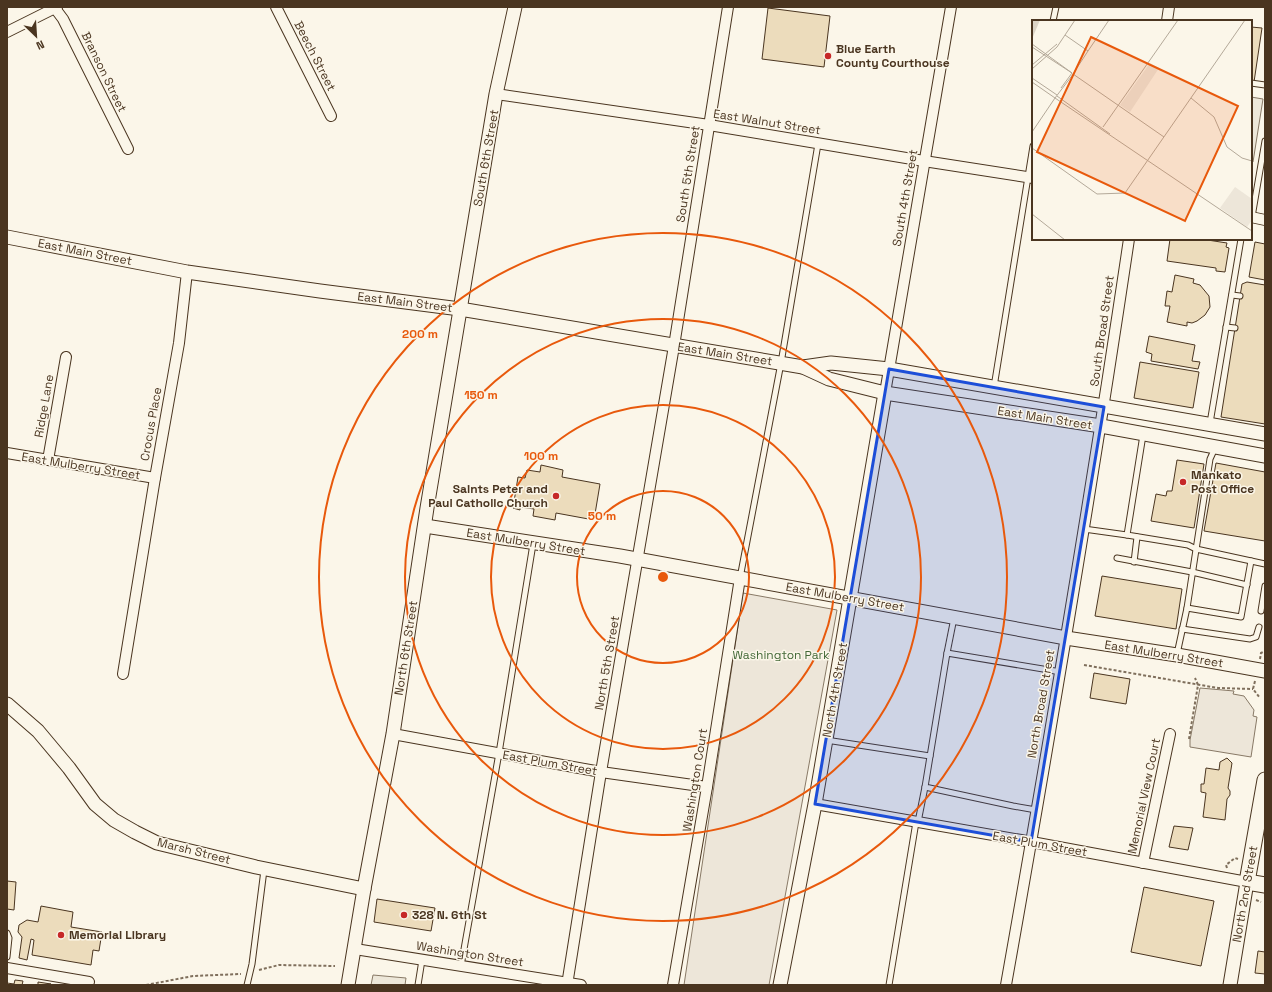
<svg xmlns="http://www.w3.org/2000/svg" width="1272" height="992" font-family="'Space Grotesk',sans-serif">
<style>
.green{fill:#ede6d9;stroke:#887966}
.parking{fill:#ede7d9;stroke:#887966}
.building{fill:#ecdcbc;stroke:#4a3520}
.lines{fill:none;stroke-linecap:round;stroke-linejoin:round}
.service-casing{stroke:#4a3520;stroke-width:7}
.minor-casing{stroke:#4a3520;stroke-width:12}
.tertiary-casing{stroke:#4a3520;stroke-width:15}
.secondary-casing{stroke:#4a3520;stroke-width:17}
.path{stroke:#7f6f5c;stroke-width:2;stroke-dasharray:3 2;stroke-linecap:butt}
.service{stroke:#fbf6e9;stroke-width:5}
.minor{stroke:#fbf6e9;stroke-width:10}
.tertiary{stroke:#fbf6e9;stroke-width:13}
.secondary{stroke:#fbf6e9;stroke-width:15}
.marked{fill:#1d4ed8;fill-opacity:0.2;stroke:#1d4ed8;stroke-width:3;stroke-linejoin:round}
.ring{fill:none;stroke:#e8590c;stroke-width:2}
.poi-dot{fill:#c62828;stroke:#fbf6e9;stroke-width:1.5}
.labels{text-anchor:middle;stroke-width:3;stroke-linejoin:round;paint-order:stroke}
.poi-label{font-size:12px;font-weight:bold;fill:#4a3520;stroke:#fbf6e9;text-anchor:start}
.street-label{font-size:12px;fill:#4a3520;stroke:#fbf6e9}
.park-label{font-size:12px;fill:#436837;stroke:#fbf6e9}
.inset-road{fill:none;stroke:#b4a999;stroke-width:1}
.view{fill:#e8590c;fill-opacity:0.15;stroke:#e8590c;stroke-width:2}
.inset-edge{fill:none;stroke:#4a3520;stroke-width:2}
.centre{fill:#e8590c;stroke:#fbf6e9;stroke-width:2}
.ring-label{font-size:12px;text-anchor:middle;font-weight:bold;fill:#e8590c;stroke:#fbf6e9;stroke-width:3;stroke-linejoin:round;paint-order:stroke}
</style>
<rect width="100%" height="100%" fill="#fbf6e9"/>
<g class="green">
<path d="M743,593L837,610L769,985H684Z"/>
<path d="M1200,688L1234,691L1233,694L1244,696L1254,710L1253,716L1257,717L1251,757L1190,747V740Z"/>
</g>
<g class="parking">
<path d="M1251,97L1263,99L1253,162H1251Z"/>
<path d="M373,975L406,978L405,985H371Z"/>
</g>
<g class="building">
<path d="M768,8L830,16L824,67L762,59Z"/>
<path d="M1251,27L1262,28L1254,82L1251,81Z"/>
<path d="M1170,239H1201L1227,243L1226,247L1229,248L1225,272L1216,271V268L1167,261Z"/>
<path d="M1255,242L1265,244V280L1249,277Z"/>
<path d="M1175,275L1194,279L1193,283L1200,285L1209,296L1210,307L1205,315L1197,321L1192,323L1187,322V326L1167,322L1170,306H1165L1167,291L1172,292Z"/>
<path d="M1247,282L1265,285V424L1221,417L1242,284Z"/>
<path d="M1149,336L1195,345L1192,361L1200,362L1198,369L1151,361L1152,354L1146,352Z"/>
<path d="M1140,362L1199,372L1193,408L1134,398Z"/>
<path d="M1177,460L1204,464L1194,528L1151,521L1156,494L1166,496L1167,491H1172Z"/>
<path d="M1216,463L1265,472V541L1204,531Z"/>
<path d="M541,465L563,470L562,477L600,484L594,520L556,513L555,520L533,516L534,509L520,507V510L513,508L518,477L525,478L527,470L540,472Z"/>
<path d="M1102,576L1182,589L1176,629L1095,616Z"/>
<path d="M1094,673L1130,679L1126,704L1090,698Z"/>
<path d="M1227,758L1232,763L1228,788L1230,791V795L1227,799L1225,820L1203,817L1206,793L1201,792V784H1204L1206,768L1219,770L1220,762Z"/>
<path d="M1174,826L1193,828L1188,850L1169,847Z"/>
<path d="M7,881L16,882L14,910L7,909Z"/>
<path d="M1144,887L1214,901L1201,966L1131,952Z"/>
<path d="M377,899L435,908L431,931L374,922Z"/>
<path d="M41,906L73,912L71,927L102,932L99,951L93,950L91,965L32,955L34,940L31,939L27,960L19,958L22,937L18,932L19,925L27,920L38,922Z"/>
<path d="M1258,951L1265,952V974L1255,973Z"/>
<path d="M15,980L23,981L22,985H7V983L14,984Z"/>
<path d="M38,982L51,984L38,985Z"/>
</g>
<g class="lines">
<defs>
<g id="service">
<path d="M1053,21L1056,7"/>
<path d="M1251,83L1265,85"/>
<path d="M1252,217L1265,141"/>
<path d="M1232,295L1240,296"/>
<path d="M1226,327L1235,328"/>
<path d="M994,387L1033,146"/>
<path d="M1210,423L1241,239"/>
<path d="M1143,435L1127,535L1188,545L1196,549L1265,564"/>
<path d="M1084,529L1127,535"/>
<path d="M1117,558L1192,572L1247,585"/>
<path d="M1134,562L1137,537"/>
<path d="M740,578L781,363L818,144"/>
<path d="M1187,608L1241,617L1251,561"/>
<path d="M1261,611L1265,586"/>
<path d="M1182,629L1250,639L1256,637L1259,627"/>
<path d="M947,653L954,618"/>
<path d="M1177,654L1187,608L1210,459L1215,448"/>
<path d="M826,740L930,756"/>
<path d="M1036,810L1013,806L925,787L947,653L1061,672"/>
<path d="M918,822L925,787"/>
<path d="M7,933L9,938L7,957"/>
<path d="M461,966L499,753L533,544"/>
<path d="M247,985L252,964L264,870"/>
<path d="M418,985L422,960"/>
<path d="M889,985L916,822"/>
</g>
<g id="minor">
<path d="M54,7L63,19L128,149"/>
<path d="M276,7L331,116"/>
<path d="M1167,21L1169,7"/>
<path d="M7,32L57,7"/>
<path d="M496,94L709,125L924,161L1033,178"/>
<path d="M1251,217L1265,220"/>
<path d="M885,393L951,7"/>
<path d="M7,453L155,478"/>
<path d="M48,460L66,357"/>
<path d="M123,674L155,478L179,343L187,272"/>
<path d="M393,734L601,772L707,787"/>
<path d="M815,804L1021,840L1247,882"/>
<path d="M1143,863L1170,734"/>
<path d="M355,949L581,985"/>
<path d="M7,968L89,982"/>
<path d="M567,985L601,772L674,346L728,7"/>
<path d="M673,985L707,787L740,578"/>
<path d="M1006,985C1050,737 1092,488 1129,239"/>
</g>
<g id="tertiary">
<path d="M7,237L187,272L320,291L460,309L803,367L829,379L885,393L1101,426L1265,456"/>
<path d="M803,367L831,363L889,369L1265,434"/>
<path d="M425,526L620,556L1066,638L1177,655L1265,671"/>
<path d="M7,704L38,731L69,768L95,804L114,820L135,832L157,843L256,867L364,889"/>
<path d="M348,985L364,889L393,734L427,508L496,94L515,7"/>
<path d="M780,985L815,804L885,393"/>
<path d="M1230,985L1247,882"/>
</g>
<path id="secondary" d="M1265,780L1247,882L1265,885"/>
</defs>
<use href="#service" class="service-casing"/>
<use href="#minor" class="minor-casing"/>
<use href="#tertiary" class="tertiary-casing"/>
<use href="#secondary" class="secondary-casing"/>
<g class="path">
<path d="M1260,659L1261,653L1265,651"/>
<path d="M1084,665L1218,688L1253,689"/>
<path d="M1255,681L1253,689L1260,698"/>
<path d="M1189,739L1198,685L1195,678"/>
<path d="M1227,868L1226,865L1235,858L1238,859"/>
<path d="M1256,900L1261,902"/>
<path d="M259,970L279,965L335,966"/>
<path d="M146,985L193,976L241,974"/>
</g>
<use href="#service" class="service"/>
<use href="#minor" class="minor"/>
<use href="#tertiary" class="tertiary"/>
<use href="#secondary" class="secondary"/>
</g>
<path class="marked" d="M889,369L1104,407L1031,842L815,804Z"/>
<g class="ring">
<circle cx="663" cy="577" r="86"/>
<circle cx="663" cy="577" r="172"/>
<circle cx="663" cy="577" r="258"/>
<circle cx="663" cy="577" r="344"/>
</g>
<g class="poi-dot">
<circle cx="828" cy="56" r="4"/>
<circle cx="1183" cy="482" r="4"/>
<circle cx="556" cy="496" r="4"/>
<circle cx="404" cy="915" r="4"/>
<circle cx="61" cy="935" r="4"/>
</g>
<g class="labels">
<g class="poi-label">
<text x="836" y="53">Blue Earth<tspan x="836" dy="14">County Courthouse</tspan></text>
<text x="1191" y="479">Mankato<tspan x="1191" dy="14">Post Office</tspan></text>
<text x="548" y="493" text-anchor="end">Saints Peter and<tspan x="548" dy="14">Paul Catholic Church</tspan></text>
<text x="412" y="919">328 N. 6th St</text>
<text x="69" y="939">Memorial Library</text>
</g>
<g class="street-label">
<text transform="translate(315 56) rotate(63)" y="4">Beech Street</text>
<text transform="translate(104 72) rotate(64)" y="4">Branson Street</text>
<text transform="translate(767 122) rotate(9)" y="4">East Walnut Street</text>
<text transform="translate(486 158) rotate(-80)" y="4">South 6th Street</text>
<text transform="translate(688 174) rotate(-81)" y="4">South 5th Street</text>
<text transform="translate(905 198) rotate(-80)" y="4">South 4th Street</text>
<text transform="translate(85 252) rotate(11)" y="4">East Main Street</text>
<text transform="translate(405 302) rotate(7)" y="4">East Main Street</text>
<text transform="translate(1102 331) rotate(-82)" y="4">South Broad Street</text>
<text transform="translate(725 354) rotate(9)" y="4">East Main Street</text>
<text transform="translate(44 406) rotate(-80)" y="4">Ridge Lane</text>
<text transform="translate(1045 418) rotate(9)" y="4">East Main Street</text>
<text transform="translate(151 424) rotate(-80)" y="4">Crocus Place</text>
<text transform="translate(81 466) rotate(9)" y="4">East Mulberry Street</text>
<text transform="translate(526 542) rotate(9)" y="4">East Mulberry Street</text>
<text transform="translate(845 597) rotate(10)" y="4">East Mulberry Street</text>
<text transform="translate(406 648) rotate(-81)" y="4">North 6th Street</text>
<text transform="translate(1164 654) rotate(9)" y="4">East Mulberry Street</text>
<text transform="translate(607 663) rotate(-80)" y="4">North 5th Street</text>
<text transform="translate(835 690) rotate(-80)" y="4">North 4th Street</text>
<text transform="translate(1041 704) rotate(-80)" y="4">North Broad Street</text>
<text transform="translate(550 763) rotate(10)" y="4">East Plum Street</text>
<text transform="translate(695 780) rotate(-81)" y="4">Washington Court</text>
<text transform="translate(1144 796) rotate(-78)" y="4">Memorial View Court</text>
<text transform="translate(1040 844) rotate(10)" y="4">East Plum Street</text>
<text transform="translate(194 851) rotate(14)" y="4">Marsh Street</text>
<text transform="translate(1245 894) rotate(-80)" y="4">North 2nd Street</text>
<text transform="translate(470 954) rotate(9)" y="4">Washington Street</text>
</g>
<g class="park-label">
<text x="781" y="659">Washington Park</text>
</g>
</g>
<g transform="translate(1032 20)">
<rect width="220" height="220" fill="#fbf6e9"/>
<path d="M118,43L127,48L98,92L88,85ZM203,167L220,179V200L215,207L188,188Z" fill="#ede6d9"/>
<path d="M0,0H8L0,19Z" fill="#dcd4c6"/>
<path class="inset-road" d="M0,24L40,53M0,27L40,53M56,31L77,0M0,45L25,24M0,49L25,27L43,0M41,54L132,117M0,58L25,75M0,62L23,78L39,57L56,31L33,15M29,68L40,53M25,76L78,114M159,78L182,97L195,127L210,138L220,141M71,107L146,0M0,112L23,78L220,211M0,128L65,174L93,173L213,0M0,194L33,220"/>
<path class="view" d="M59,17L206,86L153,201L5,132Z"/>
<rect width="220" height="220" class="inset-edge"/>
</g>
<circle cx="663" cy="577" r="6" class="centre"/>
<g class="ring-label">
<text x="420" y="338">200 m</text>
<text x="481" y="399">150 m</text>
<text x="541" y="460">100 m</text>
<text x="602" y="520">50 m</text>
</g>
<rect width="1272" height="992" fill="none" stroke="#4a3520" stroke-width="16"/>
<g transform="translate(36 36) rotate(155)" stroke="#fbf6e9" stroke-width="3" paint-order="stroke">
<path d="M0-3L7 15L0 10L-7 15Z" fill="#4a3520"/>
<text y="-6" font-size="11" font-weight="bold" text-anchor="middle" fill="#4a3520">N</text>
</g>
</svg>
